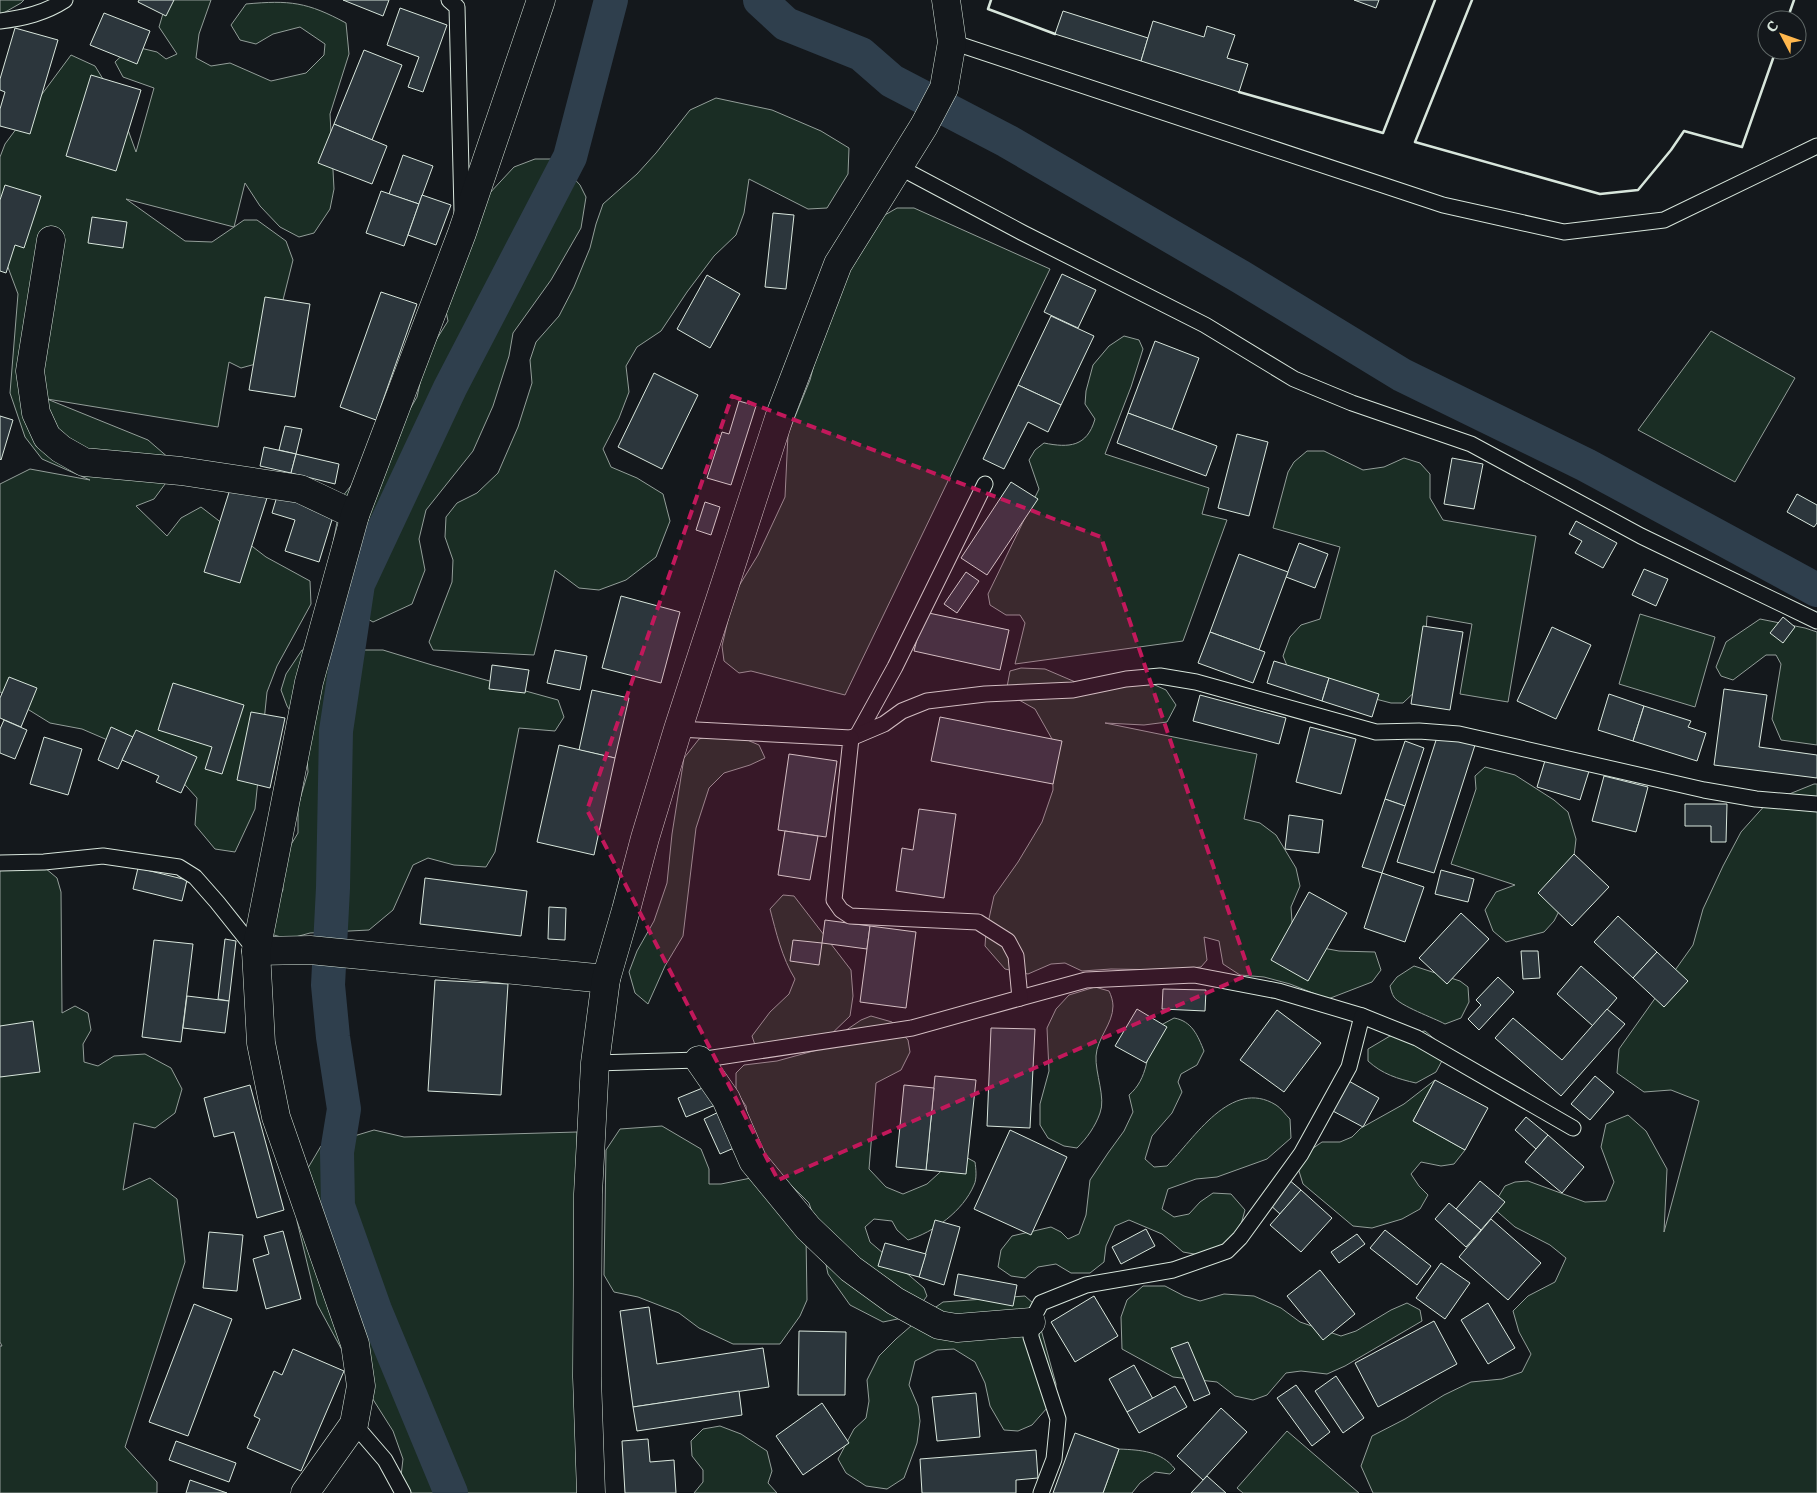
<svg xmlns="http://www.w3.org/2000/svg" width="1817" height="1493" font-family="Literata,serif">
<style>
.green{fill:#1a2d24;stroke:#939e99;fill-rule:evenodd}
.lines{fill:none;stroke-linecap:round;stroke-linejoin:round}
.canal{stroke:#2f3f4d;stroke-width:34}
.building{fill:#2c363c;stroke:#d8e6dc}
.service-casing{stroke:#d8e6dc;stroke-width:17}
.minor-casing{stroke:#d8e6dc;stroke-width:29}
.tertiary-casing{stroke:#d8e6dc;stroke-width:29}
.service{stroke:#14181c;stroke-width:15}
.minor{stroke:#14181c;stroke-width:28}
.tertiary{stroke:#14181c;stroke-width:28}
.wall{stroke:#d8e6dc;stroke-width:2.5}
.marked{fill:#c2185b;fill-opacity:0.2;stroke:#c2185b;stroke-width:4;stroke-dasharray:10 6;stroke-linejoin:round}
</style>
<rect width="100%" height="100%" fill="#14181c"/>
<g class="green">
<path d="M0,0H24L21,3L0,15Z"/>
<path d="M167,0H211L199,34L196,58L211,66L230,63L271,81L306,73L324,55L325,44L300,27L273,34L256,44L240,40L231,25L246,4C290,0 307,2 346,23L349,54L330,114L334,189L330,209L314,233L299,237L280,227L260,206L245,183L234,227L244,220H257L286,241L293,260L273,340L263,362L241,368L229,362L218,427L47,399L148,440L170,459L168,480L154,499L136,506L167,536L181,518L201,507L266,557L310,581L311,604L277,666L267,692L255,809L235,852L215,849L195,825L197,798L168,766L82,729L50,723L0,692V484L30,469L90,480L42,459L25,437L10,393L18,294L0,246V157L5,144L71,55L95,66L119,105L136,152L154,88L123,77L115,62L132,46L157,52L166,59L177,54L159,27ZM126,199L234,227L212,242L185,241Z"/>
<path d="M716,98L772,110L821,131L849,148L848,174L827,208L808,209L749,179L744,213L736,235L714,256L687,292L661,331L637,347L626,366L629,392L619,418L603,449L611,467L637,478L663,494L670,521L656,557L626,580L599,590L579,588L555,570L534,655L433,650L429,642L452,582L453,560L445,537L446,517L457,503L477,493L498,473L518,427L532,383L530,360L536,342L559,316L574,287L590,248L596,224L603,204L637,174L656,153L690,110Z"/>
<path d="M535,159H556L580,185L586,197L581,228L551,280L513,333L509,356L493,406L473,451L426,510L419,539L425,570L412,604L373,622L340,603L329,563L342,497L403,421L417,397L426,356L448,321L444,302L487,196L514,167Z"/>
<path d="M897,208H914L1050,269L845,695L751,671L739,673L724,661L722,646L734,594L758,555L785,497L788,434L810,380L837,278L878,219Z"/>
<path d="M1711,331L1795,378L1735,482L1638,430Z"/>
<path d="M1124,336L1139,340L1143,349L1131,387L1105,454L1209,488L1202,514L1227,520L1183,641L1015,664L1025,623L1020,615H1006L990,605L988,594L1039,489L1029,460L1035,450L1044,443C1069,448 1087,447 1095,419L1085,404L1086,391L1093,365L1109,346Z"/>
<path d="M1307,451H1324L1363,470L1384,467L1404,458L1420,463L1430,474V498L1443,520L1536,536L1508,702L1460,694L1472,624L1427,616L1423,684L1403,703H1391L1306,681L1290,673L1283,656L1290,637L1301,625L1320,619L1340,547L1273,528L1288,472L1294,462Z"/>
<path d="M1640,614L1715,637L1695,707L1619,684Z"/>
<path d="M1760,619L1805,628L1817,632V745L1781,740L1772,719L1781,664L1776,655H1766L1733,680L1721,676L1716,667L1726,642Z"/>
<path d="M302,650H383L432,665L558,700L564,717L555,731L519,728L495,852L486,867L454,865L428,858L413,865L393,910L369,930L310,933L288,939L267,933L276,900L283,890L282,873L289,848L298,833V806L308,772L305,733L287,706L281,690L286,674Z"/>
<path d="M1021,668L1045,669L1080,684L1146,681L1166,690L1176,705L1167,722L1144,725L1105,723L1257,754L1244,819L1260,823L1276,835L1296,868L1300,886L1291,907L1293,936L1307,945L1339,951L1375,952L1381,970L1372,982L1328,999L1290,984L1264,977L1240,975L1223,964L1219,941L1204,937L1207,960L1201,967L1170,970L1111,969L1082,971L1065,963L1051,964L1028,974L1005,969L985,946L986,932L994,896L1018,862L1042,822L1053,790L1052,739L1035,709L1012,696L1007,687L1010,671Z"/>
<path d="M726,731L759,745L765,758L750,765L724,773L709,788L696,828L683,936L665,966L648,1004L635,993L629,972L637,951L654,921L667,883L672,834L684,758L699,739Z"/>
<path d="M1485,767L1515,775L1554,800L1568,812L1576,839L1570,890L1554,921L1544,932L1506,942L1493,931L1485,910L1496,892L1515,885L1451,864L1476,789L1475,776Z"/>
<path d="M1814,784H1817V1493H1373L1361,1466L1372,1436L1405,1419L1444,1395L1471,1382L1502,1379L1522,1372L1531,1354L1519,1332L1513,1311L1528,1296L1555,1282L1566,1258L1550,1245L1515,1227L1492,1207L1505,1186L1515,1182L1528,1181L1585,1202L1606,1201L1614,1182L1601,1147L1606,1124L1628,1115L1646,1131L1667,1169L1664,1232L1699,1101L1671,1090L1644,1092L1617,1073L1619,1049L1693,945L1703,909L1723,866L1741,832L1767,803Z"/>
<path d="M0,857L45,868L57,878L61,892L62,1013L75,1006L88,1013L91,1030L83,1044L84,1062L98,1066L114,1056L145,1054L171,1068L182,1089L175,1113L155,1128L134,1123L123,1190L150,1178L177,1199L185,1262L125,1447L157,1482V1493H0V1346H2L0,1342Z"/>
<path d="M783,895L794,896L851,970L853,996L850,1016L824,1041L755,1045L752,1036L770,1012L789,994L795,979C782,958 776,932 770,909Z"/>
<path d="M1414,966L1460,981L1468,987L1469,1002L1461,1018L1445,1024C1434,1018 1400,1006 1394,997C1392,994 1391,990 1390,986L1397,977Z"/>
<path d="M1095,987L1109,991C1111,995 1113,1001 1113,1006C1113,1024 1097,1038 1096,1056C1095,1073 1106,1098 1100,1113C1095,1127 1087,1138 1077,1148L1064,1146L1048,1138L1040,1125V1104L1049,1071L1047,1028L1056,1009L1069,995Z"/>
<path d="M871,1016L892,1022L908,1040L910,1052L901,1070L876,1083L869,1169L886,1187L903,1194L927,1184L960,1154L975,1162C976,1169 977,1179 974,1185C963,1211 934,1232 908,1240L897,1230L892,1221L874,1219L865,1227L870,1242L924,1288L927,1296L912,1316L883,1322L850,1305L828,1274L820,1236L809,1203L790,1184L763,1168L748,1124L746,1106L736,1091V1073L744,1065L777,1061L817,1050L861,1020Z"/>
<path d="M1174,1018C1192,1021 1198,1036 1204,1051L1197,1065L1181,1074L1178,1082L1182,1092L1172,1113L1152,1136L1145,1159L1154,1167L1167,1166C1194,1139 1231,1077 1276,1105C1281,1108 1285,1114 1290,1119L1291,1138L1267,1159L1217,1177L1196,1179L1168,1189L1162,1209L1174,1217L1189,1214L1200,1202L1213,1193L1231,1194L1245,1210L1240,1228L1223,1244L1205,1256L1183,1252L1162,1234L1129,1220L1115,1226L1106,1246L1104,1262L1090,1273H1071L1056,1264L1038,1267L1025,1278L1011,1276L998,1267L1001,1250L1012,1236L1051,1227L1061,1232L1068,1239L1079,1234L1086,1215L1090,1180L1108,1153L1124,1131L1133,1112L1129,1095C1148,1079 1148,1053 1152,1030Z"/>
<path d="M1425,1031L1438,1042L1444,1057L1436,1072L1416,1083C1398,1079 1382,1074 1368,1061V1049L1390,1036Z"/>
<path d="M1435,1080L1413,1121L1465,1150L1454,1164L1441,1166L1421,1162L1411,1174L1419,1186L1428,1195L1420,1209L1402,1219L1372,1228L1353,1226L1303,1184L1298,1168L1306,1153L1322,1142H1340L1352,1137L1361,1128L1404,1104Z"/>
<path d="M662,1126L701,1149L709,1169V1184H721L756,1177L806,1236L807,1300L800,1316L780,1344H733L699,1328L679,1313L638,1297L614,1292L604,1275L606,1150L620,1129Z"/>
<path d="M374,1130L404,1137L577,1132L583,1459L582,1493H399L403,1459L393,1431L343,1352L317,1304L297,1221L305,1173L321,1146Z"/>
<path d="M1143,1286H1165L1184,1296L1200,1301L1224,1294L1254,1296L1281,1308L1300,1322L1341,1336L1356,1331L1391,1310L1407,1303L1420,1310L1422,1321L1345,1366L1327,1374L1301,1371L1286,1373L1267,1395L1253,1400L1235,1396L1217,1382L1173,1377L1122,1349L1121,1317L1127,1300Z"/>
<path d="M1025,1296L1034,1304L1056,1384L1055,1399L1032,1425L1018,1431L1004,1430L990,1406L985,1383L975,1362L954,1349L937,1350L915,1361L909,1385L918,1406L920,1421L917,1443L904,1478L887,1489L866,1486L846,1473L838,1459L854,1429L866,1418L869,1401L867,1380L879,1356L896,1339L919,1319L943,1302Z"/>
<path d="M720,1426L741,1434L767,1451L772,1471L768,1483L777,1493H694L703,1482V1470L692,1456L691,1441L703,1429Z"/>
<path d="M1287,1431L1359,1493H1243L1237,1488Z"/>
<path d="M1119,1449C1141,1450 1161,1451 1175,1469L1170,1474L1155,1472L1140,1483L1132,1493H1103Z"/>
</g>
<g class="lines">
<g class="canal">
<path d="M760,0L786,24L861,54L892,81L1007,141L1241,277L1402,375L1586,465L1817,590"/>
<path d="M451,1493L375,1310L338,1206L337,1152L344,1109L333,1037L328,985L333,888L336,731L358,584L450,388L570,157L611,0"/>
</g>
</g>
<g class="building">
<path d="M139,0H174L166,16L138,2Z"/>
<path d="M343,0H389L383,16Z"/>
<path d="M1354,0H1379L1376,8Z"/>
<path d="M400,8L447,25L423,92L408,87L419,57L387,45Z"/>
<path d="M1063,11L1148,38L1141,61L1055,34Z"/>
<path d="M104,13L150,31L137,64L90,45Z"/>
<path d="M1153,21L1204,37L1207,26L1235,35L1227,58L1248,64L1239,92L1141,61Z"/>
<path d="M15,28L58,40L30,134L0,126V109L5,92L0,90V79Z"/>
<path d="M364,50L402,65L372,140L334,124Z"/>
<path d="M91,75L141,90L116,171L66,156Z"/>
<path d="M334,124L387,146L372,184L318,163Z"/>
<path d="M403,155L433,166L419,204L389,194Z"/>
<path d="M5,185L41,196L24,248L15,245L6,273L0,271V200Z"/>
<path d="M381,191L419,204L404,246L366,233Z"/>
<path d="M422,195L451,205L436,245L408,235Z"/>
<path d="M773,213L794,215L786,289L765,287Z"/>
<path d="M92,217L127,222L123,248L88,243Z"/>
<path d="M1062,274L1096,290L1078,328L1044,312Z"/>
<path d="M707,275L740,294L710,348L677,329Z"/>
<path d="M381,292L417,304L376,420L340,407Z"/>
<path d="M265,297L310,304L295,397L249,390Z"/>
<path d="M1051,316L1094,336L1061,405L1018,385Z"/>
<path d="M1155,341L1199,358L1172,430L1128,413Z"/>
<path d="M654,373L698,395L662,469L618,447Z"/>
<path d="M1018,385L1061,405L1048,432L1028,422L1004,469L983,459Z"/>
<path d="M739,401L756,406L731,485L707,478L722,432L729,434Z"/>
<path d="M1128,413L1217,446L1206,476L1117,443Z"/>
<path d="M0,416L13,420L1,460L0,459Z"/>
<path d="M285,426L302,429L296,454L279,450Z"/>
<path d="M1237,434L1268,442L1249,516L1218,508Z"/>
<path d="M264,447L296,454L291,473L260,466Z"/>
<path d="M296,454L339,464L335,484L291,473Z"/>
<path d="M1452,458L1483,464L1474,509L1444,504Z"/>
<path d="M1011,482L1038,499L987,575L961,558Z"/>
<path d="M231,486L267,498L240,583L204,572Z"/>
<path d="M278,493L335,510L319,562L285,551L295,520L272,513Z"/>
<path d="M1797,494L1817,505V523L1814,527L1787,512Z"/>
<path d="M705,502L720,507L711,535L696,530Z"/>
<path d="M1576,521L1617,543L1603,568L1575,553L1582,541L1569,534Z"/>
<path d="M1299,543L1328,554L1315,588L1286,577Z"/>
<path d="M1239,554L1288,572L1259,650L1210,632Z"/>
<path d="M1644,569L1668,579L1656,606L1632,595Z"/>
<path d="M966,572L979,581L957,613L944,604Z"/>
<path d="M621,596L680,612L661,683L602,668Z"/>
<path d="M924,612L1009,630L1000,670L914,651Z"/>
<path d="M1783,617L1795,627L1783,643L1770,633Z"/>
<path d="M1423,626L1463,632L1450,710L1411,704Z"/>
<path d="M1552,627L1591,645L1556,719L1517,701Z"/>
<path d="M1210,632L1265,652L1253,683L1198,663Z"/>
<path d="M555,650L587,656L580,690L547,683Z"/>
<path d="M1274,661L1329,678L1322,701L1267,683Z"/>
<path d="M492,665L529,670L525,693L489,689Z"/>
<path d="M9,677L37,688L21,727L0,718V698Z"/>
<path d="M1329,678L1379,694L1372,717L1322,701Z"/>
<path d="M173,683L244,705L222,774L205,769L212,747L158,730Z"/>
<path d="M1724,689L1767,695L1759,747L1817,755V778L1714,765Z"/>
<path d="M592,690L629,698L615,758L579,750Z"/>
<path d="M1609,694L1644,706L1633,741L1598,730Z"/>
<path d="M1200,695L1286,718L1279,744L1193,721Z"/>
<path d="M1644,706L1691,721L1688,727L1706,733L1697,761L1633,741Z"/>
<path d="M251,712L285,718L270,788L237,780Z"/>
<path d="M940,717L1062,741L1053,784L931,761Z"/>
<path d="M4,720L27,730L15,759L0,753V729Z"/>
<path d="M111,727L133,737L118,769L98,760Z"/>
<path d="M1310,727L1356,739L1341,794L1296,782Z"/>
<path d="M136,730L197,757L181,793L156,782L159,776L122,760Z"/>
<path d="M1438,734L1475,745L1434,873L1397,862Z"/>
<path d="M44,737L82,749L68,795L30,784Z"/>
<path d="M1405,741L1424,748L1405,806L1385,799Z"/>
<path d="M559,745L615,758L594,855L537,842Z"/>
<path d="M789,754L837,761L826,837L778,830Z"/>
<path d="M1547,754L1590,768L1580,800L1537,787Z"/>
<path d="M1604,776L1648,787L1636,832L1592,821Z"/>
<path d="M1385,799L1405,806L1382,873L1362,867Z"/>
<path d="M1685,804H1727L1726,842H1711V826H1685Z"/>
<path d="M919,809L956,814L944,898L896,891L902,848L913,850Z"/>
<path d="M1289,815L1323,820L1319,853L1285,849Z"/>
<path d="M785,831L818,836L810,880L778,875Z"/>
<path d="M1574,854L1609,887L1572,926L1538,893Z"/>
<path d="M138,868L187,880L182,901L133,889Z"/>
<path d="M1441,870L1474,879L1468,902L1435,894Z"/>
<path d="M1382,873L1424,887L1405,942L1364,928Z"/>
<path d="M425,878L527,891L521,936L420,924Z"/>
<path d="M1309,892L1347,913L1308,981L1271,960Z"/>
<path d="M549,907L566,908L565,940L548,939Z"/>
<path d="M1461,913L1489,939L1447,984L1419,958Z"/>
<path d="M1618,916L1657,952L1633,978L1594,942Z"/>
<path d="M825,920L870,926L867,949L822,943Z"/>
<path d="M870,926L916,932L906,1008L860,1002Z"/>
<path d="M225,939L236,941L229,1001L218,999Z"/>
<path d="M154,940L193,944L181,1042L142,1037Z"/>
<path d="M793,940L822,943L819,965L790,961Z"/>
<path d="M1521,951H1538L1540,978L1523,979Z"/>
<path d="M1657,952L1688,981L1664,1007L1633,978Z"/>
<path d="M1581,966L1617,998L1593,1026L1557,994Z"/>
<path d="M1498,977L1514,992L1479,1030L1468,1019L1481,1005L1476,1000Z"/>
<path d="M435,980L508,984L501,1095L428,1091Z"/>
<path d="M1163,989L1206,990L1205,1011L1162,1009Z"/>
<path d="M187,996L229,1001L225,1033L183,1028Z"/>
<path d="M1137,1009L1167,1027L1146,1063L1115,1046Z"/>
<path d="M1607,1009L1625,1024L1561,1096L1495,1038L1513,1018L1562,1060Z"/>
<path d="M1277,1010L1321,1043L1284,1092L1240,1060Z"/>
<path d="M33,1021L40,1072L0,1077V1026Z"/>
<path d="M991,1028L1035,1029L1030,1128L987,1126Z"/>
<path d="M935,1076L976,1080L966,1174L926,1170Z"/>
<path d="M1595,1076L1614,1092L1590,1120L1571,1104Z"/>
<path d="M1347,1080L1379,1098L1363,1127L1331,1110Z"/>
<path d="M1435,1080L1488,1108L1465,1150L1413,1121Z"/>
<path d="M250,1085L284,1210L257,1218L234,1132L214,1137L204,1098Z"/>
<path d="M710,1085L718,1104L686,1117L678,1098Z"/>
<path d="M904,1085L934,1088L926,1170L896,1167Z"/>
<path d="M725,1109L741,1145L720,1154L704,1119Z"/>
<path d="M1526,1117L1548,1135L1536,1149L1515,1130Z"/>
<path d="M1010,1130L1067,1157L1031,1235L974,1209Z"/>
<path d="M1548,1135L1584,1167L1562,1193L1525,1162Z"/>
<path d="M1288,1179L1301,1190L1280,1214L1267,1202Z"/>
<path d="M1480,1181L1505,1202L1481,1230L1456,1209Z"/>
<path d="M1301,1190L1332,1218L1301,1252L1270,1225Z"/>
<path d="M1449,1203L1481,1230L1466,1247L1435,1219Z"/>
<path d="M1491,1219L1541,1263L1508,1300L1459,1257Z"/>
<path d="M935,1220L960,1227L944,1285L919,1277Z"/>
<path d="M1146,1229L1155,1246L1121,1264L1112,1247Z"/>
<path d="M1385,1230L1431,1266L1417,1285L1370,1248Z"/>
<path d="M283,1231L301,1299L266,1309L253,1259L269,1254L264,1236Z"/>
<path d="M209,1232L243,1235L237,1291L203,1288Z"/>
<path d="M1357,1234L1365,1244L1339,1263L1331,1252Z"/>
<path d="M885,1243L926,1254L919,1277L878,1266Z"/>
<path d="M1441,1263L1470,1283L1445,1319L1416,1298Z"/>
<path d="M1320,1270L1355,1314L1323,1340L1287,1296Z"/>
<path d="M958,1274L1017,1285L1013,1306L954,1295Z"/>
<path d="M1094,1296L1118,1336L1075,1362L1051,1322Z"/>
<path d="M1488,1303L1515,1348L1488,1364L1461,1320Z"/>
<path d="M194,1304L232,1319L188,1436L149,1422Z"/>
<path d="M649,1307L657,1364L763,1348L769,1387L633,1407L620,1311Z"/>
<path d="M1434,1321L1457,1364L1378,1407L1355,1363Z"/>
<path d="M799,1331L846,1332L845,1395H798Z"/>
<path d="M1188,1342L1210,1394L1194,1401L1171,1348Z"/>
<path d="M293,1349L344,1371L301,1471L247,1448L260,1419L254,1416L274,1371L282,1375Z"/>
<path d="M1134,1365L1153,1399L1127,1412L1109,1379Z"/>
<path d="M1336,1376L1364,1418L1343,1433L1315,1391Z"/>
<path d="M1296,1385L1330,1432L1312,1446L1277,1398Z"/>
<path d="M1175,1386L1187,1407L1139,1433L1127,1412Z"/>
<path d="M739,1391L742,1415L637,1431L633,1407Z"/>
<path d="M976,1393L980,1437L937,1441L932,1397Z"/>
<path d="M822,1403L849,1443L803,1475L776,1436Z"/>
<path d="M1221,1408L1247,1432L1203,1480L1177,1456Z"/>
<path d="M1075,1433L1119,1449L1103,1493H1053Z"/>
<path d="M648,1439L650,1462L674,1460L676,1493H625L622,1441Z"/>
<path d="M176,1441L236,1463L229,1482L169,1460Z"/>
<path d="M1036,1450L1038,1478L1016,1480V1493H922L920,1459Z"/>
<path d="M1207,1476L1226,1493H1191Z"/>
<path d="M190,1480L227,1493H186Z"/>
</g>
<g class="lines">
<defs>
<g id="service">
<path d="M449,0L457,7L462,212"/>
<path d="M0,21C24,18 45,13 65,0"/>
<path d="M952,42L1443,205L1564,232L1664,220L1817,146"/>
<path d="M899,167L1023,233L1205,325L1294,379L1352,403L1471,444L1641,536L1817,621"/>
<path d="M858,734L895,667L985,484"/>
<path d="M851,738L884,724L902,711L927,701L985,694L1073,690L1126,679L1160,676L1196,682L1376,732L1419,731L1459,734L1704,790L1756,799L1817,804"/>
<path d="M0,863L44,862L103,856L179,867L195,877L217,902L256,951"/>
<path d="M1020,998L1086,980L1194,975L1278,991L1362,1016L1417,1038L1573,1128"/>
<path d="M595,1063L699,1060L912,1028L1020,998L1016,956L1008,941L978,922L850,916L841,910L834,900L851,738L678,729"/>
<path d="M354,1424L385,1460L403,1493"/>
<path d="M1041,1493L1054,1459L1058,1419L1031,1337V1322L1041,1303L1086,1285L1173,1270L1227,1251L1240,1238L1301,1154L1349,1067L1362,1016"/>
</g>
<g id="minor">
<path d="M51,240L30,371L36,413L47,437L61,449L84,462L181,471L300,489L355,515"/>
<path d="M256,951L310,950L606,979"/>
<path d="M699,1060L726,1099L753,1161L808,1228L851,1269L895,1301L939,1325L957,1328L1031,1322"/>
<path d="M305,1493L354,1424L361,1386L355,1344L276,1117L261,1043L256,951L309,682L355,515L462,233L541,0"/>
</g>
<path id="tertiary" d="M591,1493L587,1377L588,1194L595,1063L606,979L626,910L645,838L678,729L779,418L838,264L924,126L944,88L952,42L946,0"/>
</defs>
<use href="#service" class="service-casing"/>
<use href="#minor" class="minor-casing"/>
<use href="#tertiary" class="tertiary-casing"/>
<use href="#service" class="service"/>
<use href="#minor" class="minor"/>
<use href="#tertiary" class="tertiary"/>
<g class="wall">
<path d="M991,0L988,9L1055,34"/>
<path d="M1472,0L1415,142L1600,194L1638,190L1671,150L1684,131L1742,147L1776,50"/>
<path d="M1787,20L1794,0"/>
<path d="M1239,92L1383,133L1435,0"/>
</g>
</g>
<path class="marked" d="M732,396L1101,537L1250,974L778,1180L587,810Z"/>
<g transform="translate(1782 35) rotate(311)"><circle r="24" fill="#14181c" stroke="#626a69"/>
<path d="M0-4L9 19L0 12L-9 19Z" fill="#ffb74d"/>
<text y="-8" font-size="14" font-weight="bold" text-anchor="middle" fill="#d8e6dc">С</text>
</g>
</svg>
